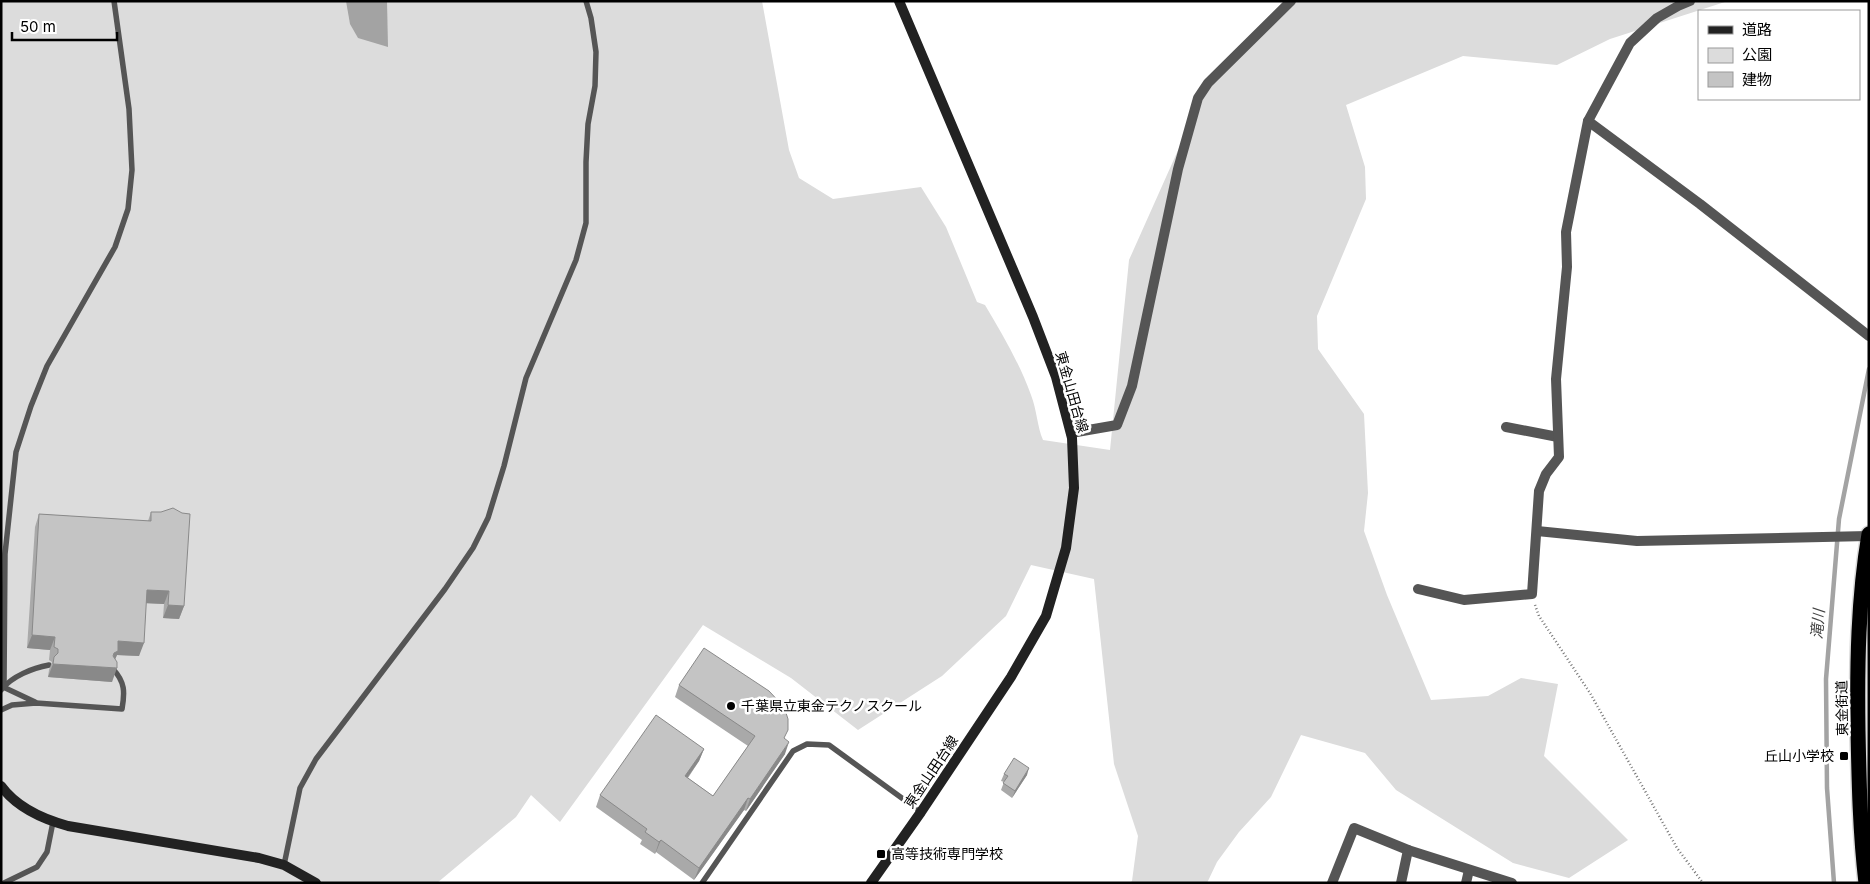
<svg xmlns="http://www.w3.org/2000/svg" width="1870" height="884" font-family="Inter,'Noto Sans JP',sans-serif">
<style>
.green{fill:#dcdcdc}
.water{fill:#a3a3a3}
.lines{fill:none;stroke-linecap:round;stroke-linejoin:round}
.stream{stroke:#a3a3a3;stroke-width:4.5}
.highway-casing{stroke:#dbdbdb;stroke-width:18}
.path{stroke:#777;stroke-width:2.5;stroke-dasharray:1 2.5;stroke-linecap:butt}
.lane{stroke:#555;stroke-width:5.5}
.street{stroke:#555;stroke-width:10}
.secondary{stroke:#222;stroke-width:10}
.highway{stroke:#000;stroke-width:15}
.wall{fill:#a9a9a9}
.shaded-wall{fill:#898989}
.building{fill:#c4c4c4;stroke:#898989}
.poi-dot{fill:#000;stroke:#fff;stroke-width:2}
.labels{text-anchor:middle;stroke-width:5;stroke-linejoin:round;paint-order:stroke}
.street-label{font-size:14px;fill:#000;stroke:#fff}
.poi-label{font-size:14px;fill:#000;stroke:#fff;text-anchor:start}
.water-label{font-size:15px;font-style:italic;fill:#444;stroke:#fff}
</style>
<rect width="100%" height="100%" fill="#fff"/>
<path class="green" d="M1,1H762L789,150L799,178L833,199L921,187L946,227L977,302L985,305C1002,334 1020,364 1031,395C1037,410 1037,426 1043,440L1110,450L1129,260L1208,83L1294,1H1728L1610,39L1557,65L1463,56L1346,105L1365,167L1366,199L1317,316L1318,349L1364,414L1368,493L1364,531L1387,595L1431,700L1488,696L1521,678L1558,684L1544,756L1628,840L1569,878L1513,863L1396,790L1365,753L1301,735L1271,797L1239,832L1217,862L1207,883H1130L1132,881L1138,836L1114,764L1094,579L1031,565L1006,616L942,676L858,730L791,678L703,625L560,822L531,795L516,817L437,883H1Z"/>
<path class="water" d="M346,1H387L388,47L358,38L350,24Z"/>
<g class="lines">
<path class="stream" d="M1834,883L1827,788L1826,679L1839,519L1869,369"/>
<defs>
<path id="highway" d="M1866,883C1860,832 1859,781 1858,731C1857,665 1858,599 1869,534"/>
</defs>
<use href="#highway" class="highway-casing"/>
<path class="path" d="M1535,605L1539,616L1590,693L1677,848L1703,883"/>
<g class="lane">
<path d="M1,686L35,702"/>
<path d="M4,686L5,554L16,452L31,406L47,366L115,247L128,209L132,170L129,109L114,1"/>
<path d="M1,690C12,676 33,668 49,665"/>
<path d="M1,710L12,705L36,703L122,709C125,692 125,682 113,669"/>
<path d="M284,865L300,788L316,759L445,589L473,548L488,518L504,466L526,378L576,260L586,223V162L588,124L595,86L596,52L591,18L586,1"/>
<path d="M4,883L37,867L47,852L53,822"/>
<path d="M702,883L793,751L807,744L829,745L921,812"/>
</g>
<g class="street">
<path d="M1588,121L1700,204L1869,336"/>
<path d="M1506,427L1558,437"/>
<path d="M1071,433L1117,425L1132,386L1178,169L1198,98L1208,83L1291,1"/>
<path d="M1537,531L1637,541L1868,536"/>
<path d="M1418,589L1464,600L1532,594L1539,491L1546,474L1559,457L1556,379L1567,267L1566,232L1588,121L1630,43L1657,18L1678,6L1690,1"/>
<path d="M1332,883L1354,828L1408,850L1512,883"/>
<path d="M1401,883L1408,850"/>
<path d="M1466,883L1469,870"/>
</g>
<g class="secondary">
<path d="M1,786C17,808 42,819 68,826L259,858L284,865L316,883"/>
<path d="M871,883L921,812L1011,677L1046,616L1066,548L1074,488L1072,438L1056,377L1033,317L899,1"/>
</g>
<use href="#highway" class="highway"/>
</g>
<g class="wall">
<path d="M151,512L184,606L179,619L163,618L164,604L146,603L139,656L117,655L115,659L112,682L48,677L49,670L52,662L49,660L50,650L27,648L35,527L39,514L148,521Z"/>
<path d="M679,685L785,739V754L746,811L744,810L694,880L656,852L655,854L640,844L642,840L596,807L600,795L704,749L699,761L688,778L713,796L748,746L675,697Z"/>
<path d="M1004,774L1027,775L1012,798L1001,790L1004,782L1001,781Z"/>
</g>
<g class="shaded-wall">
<path d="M147,590L169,591L164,604L142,603Z"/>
<path d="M168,605L184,606L179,619L163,618Z"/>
<path d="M32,635L55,637L50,650L27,648Z"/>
<path d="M118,641L144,643L139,656L117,655L113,664L110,666Z"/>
<path d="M53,664L117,668L112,682L48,677Z"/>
<path d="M789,742L785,754L746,811L750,799Z"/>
<path d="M704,749L699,761L680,788L685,776Z"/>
<path d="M1029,768L1027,775L1012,798L1015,791Z"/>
<path d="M748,798L744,810L694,880L699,868Z"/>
<path d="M661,840L656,852L655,854L659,842Z"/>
</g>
<g class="building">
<path d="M173,508L182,513L190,514L184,606L168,605L169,591L147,590L144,643L118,641V651L114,653L113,656L117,662V668L53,664L54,657L58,653V649L54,647L55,637L32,635L39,514L151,521V512H161Z"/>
<path d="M704,648L769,691L784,707L788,719V730L784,738L789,742L750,799L748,798L699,868L661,840L659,842L645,832L647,829L600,795L656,715L704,749L685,776L713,796L755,736L679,685Z"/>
<path d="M1014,758L1029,768L1015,791L1003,783L1008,776L1004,774Z"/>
</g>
<g class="poi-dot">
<circle cx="731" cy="706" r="5"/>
<rect x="1839" y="751" width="10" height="10" rx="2.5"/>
<rect x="876" y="849" width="10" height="10" rx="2.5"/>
</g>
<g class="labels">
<g class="street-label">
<text transform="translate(1072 392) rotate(74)" y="5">東金山田台線</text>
<text transform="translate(1842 708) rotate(-91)" y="5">東金街道</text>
<text transform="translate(931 772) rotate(-56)" y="5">東金山田台線</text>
</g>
<g class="poi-label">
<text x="741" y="711">千葉県立東金テクノスクール</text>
<text x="1834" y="761" text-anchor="end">丘山小学校</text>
<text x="891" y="859">高等技術専門学校</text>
</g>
<g class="water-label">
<text transform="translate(1818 624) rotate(-85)" y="5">滝川</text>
</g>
</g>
<rect width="1870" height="884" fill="none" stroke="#000000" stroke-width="5"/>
<rect x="1698" y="10" width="162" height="90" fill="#ffffff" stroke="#999999"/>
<rect x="1708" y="26" width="25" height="8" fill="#222222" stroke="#999999"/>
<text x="1742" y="35" font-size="15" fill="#000000">道路</text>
<rect x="1708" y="48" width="25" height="15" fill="#dcdcdc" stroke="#999999"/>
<text x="1742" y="60" font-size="15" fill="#000000">公園</text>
<rect x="1708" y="72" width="25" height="15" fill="#c4c4c4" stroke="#999999"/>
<text x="1742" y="85" font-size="15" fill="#000000">建物</text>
<path d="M12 32v8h105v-8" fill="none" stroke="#000000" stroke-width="2.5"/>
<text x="20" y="32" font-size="15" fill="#000000" stroke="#ffffff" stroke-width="4" paint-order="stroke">50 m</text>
</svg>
